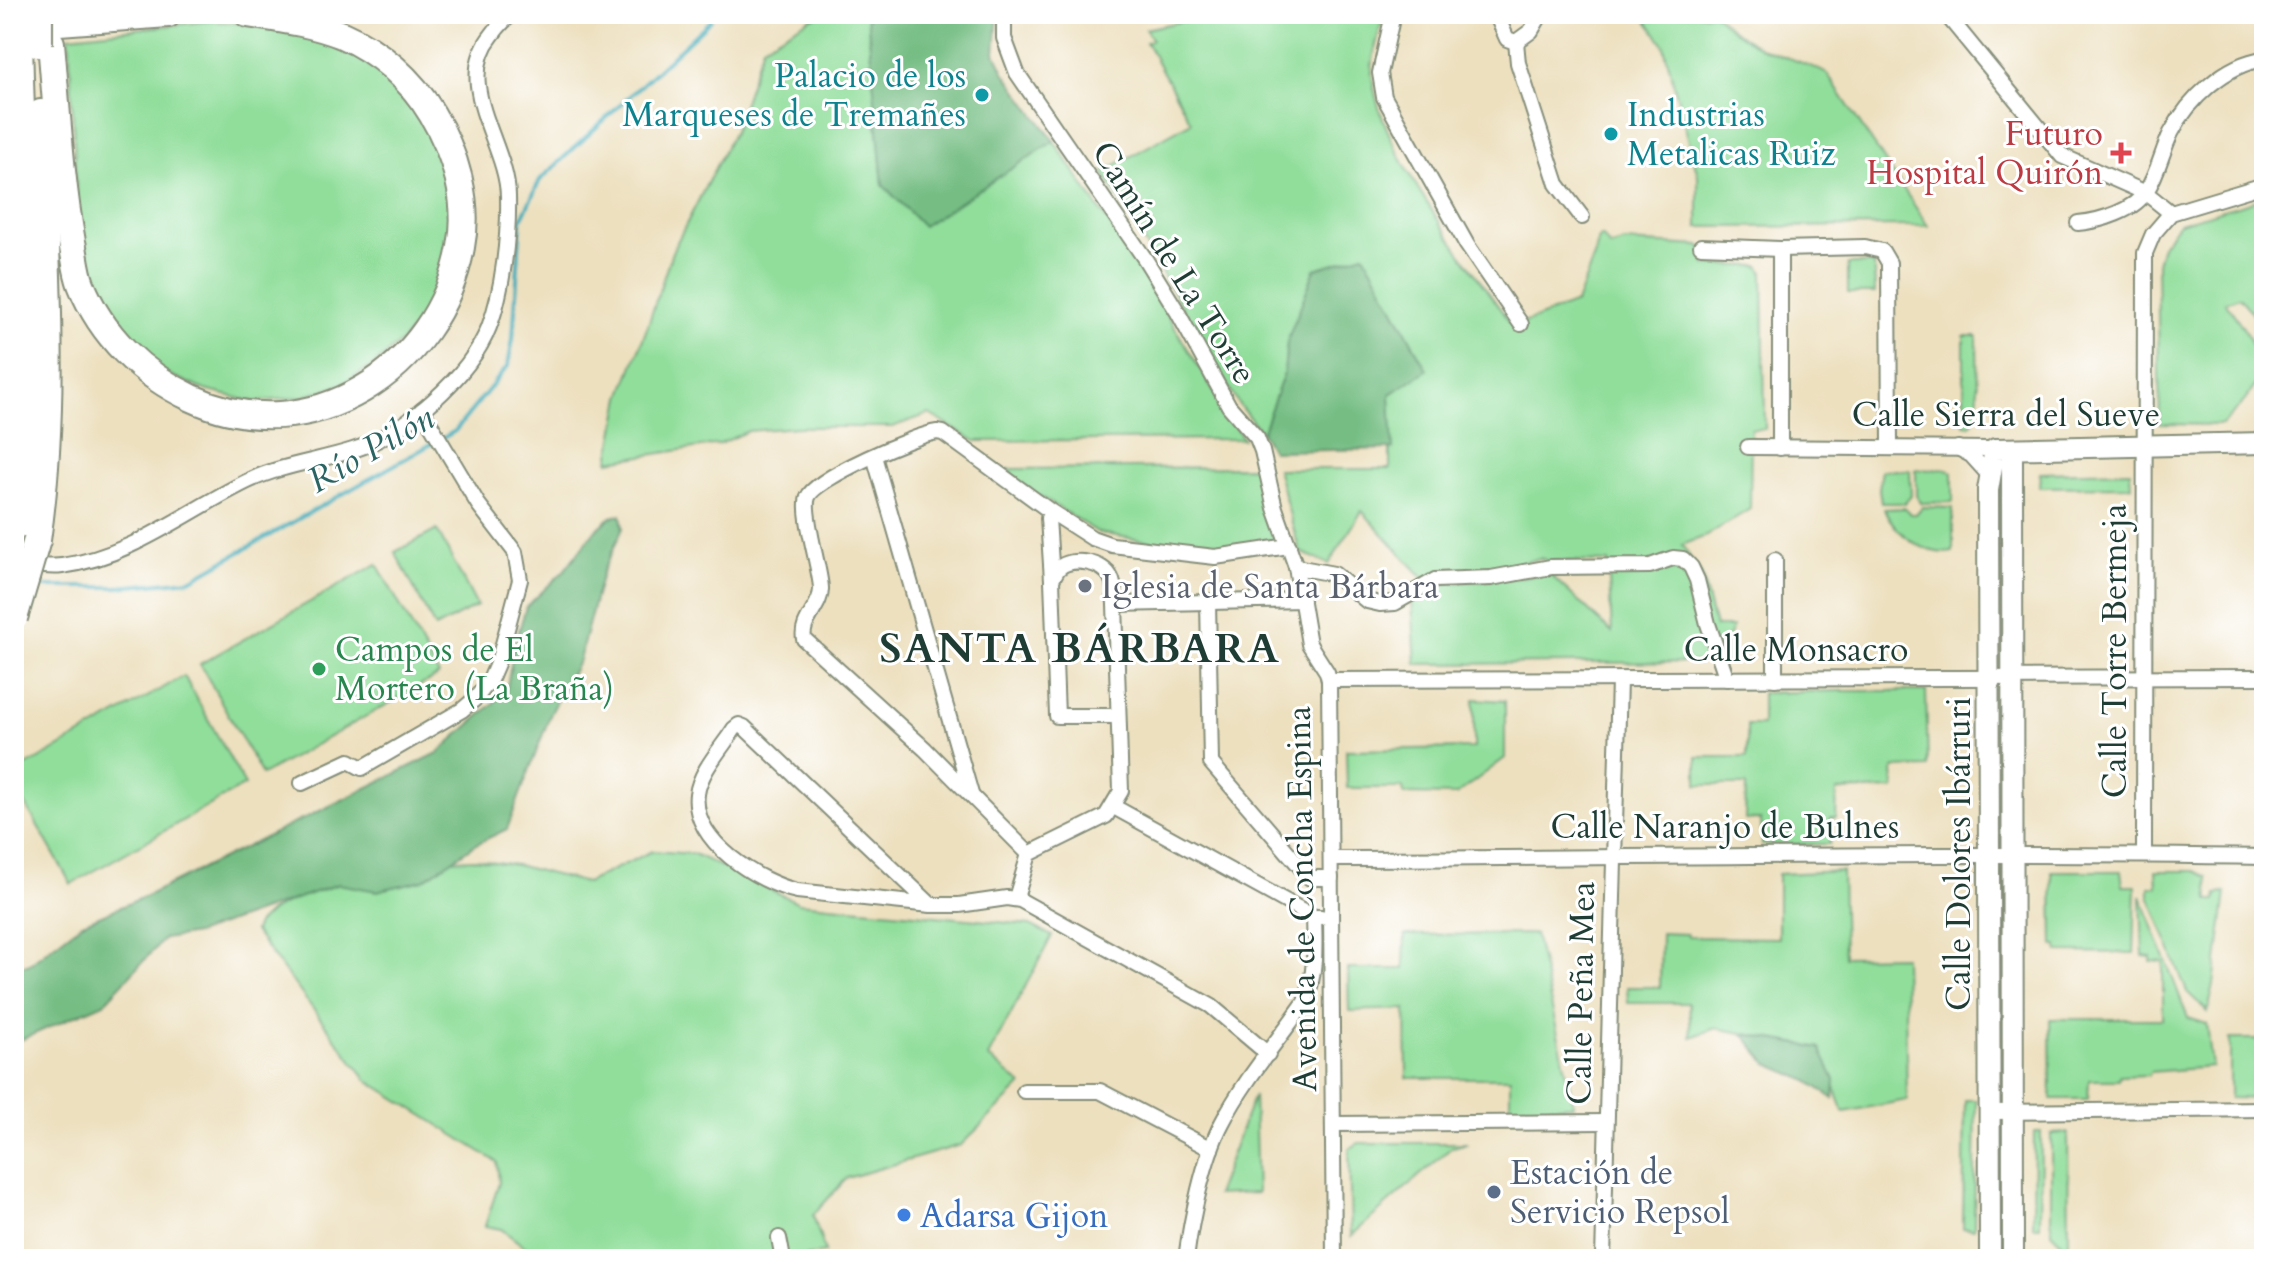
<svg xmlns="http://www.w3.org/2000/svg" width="2278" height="1273" font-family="Cardo,serif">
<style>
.green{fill:#91de9b;stroke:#588e68;stroke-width:2}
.forest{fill:#74bd83;stroke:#4a7d5c;stroke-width:2}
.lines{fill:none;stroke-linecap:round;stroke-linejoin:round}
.stream{stroke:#3dacba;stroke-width:4}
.street-casing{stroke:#868e7a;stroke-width:18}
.secondary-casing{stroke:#868e7a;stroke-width:24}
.highway-casing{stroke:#868e7a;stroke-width:30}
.street{stroke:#fff;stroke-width:14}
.secondary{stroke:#fff;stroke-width:20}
.highway{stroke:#fff;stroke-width:26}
.highway-bridge-casing{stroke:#868e7a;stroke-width:30;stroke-linecap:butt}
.highway-bridge{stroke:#fff;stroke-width:26}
.culture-dot{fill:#0f9aa8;stroke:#fff;stroke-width:3}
.health-dot{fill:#e0444e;stroke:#fff;stroke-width:3}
.worship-dot{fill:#6b7280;stroke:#fff;stroke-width:3}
.leisure-dot{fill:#2e9e5b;stroke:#fff;stroke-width:3}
.service-dot{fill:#5c6f8a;stroke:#fff;stroke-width:3}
.shop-dot{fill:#3f7fe0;stroke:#fff;stroke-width:3}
.labels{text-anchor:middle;stroke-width:6;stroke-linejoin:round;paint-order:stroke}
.culture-label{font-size:34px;fill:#0d838f;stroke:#fff;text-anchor:end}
.health-label{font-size:34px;fill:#be3a42;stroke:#fff;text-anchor:end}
.street-label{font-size:34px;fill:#1f3d34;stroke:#fff}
.worship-label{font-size:34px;fill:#5b616d;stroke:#fff;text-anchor:start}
.leisure-label{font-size:34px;fill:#27864d;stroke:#fff;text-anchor:start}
.service-label{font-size:34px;fill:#4e5e75;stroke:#fff;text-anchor:start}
.shop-label{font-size:34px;fill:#366cbe;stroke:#fff;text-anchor:start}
.water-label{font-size:36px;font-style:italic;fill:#2a6463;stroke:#fff}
.district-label{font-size:42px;font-weight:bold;letter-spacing:2px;fill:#1f3d34;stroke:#fff}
</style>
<rect width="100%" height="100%" fill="#fff"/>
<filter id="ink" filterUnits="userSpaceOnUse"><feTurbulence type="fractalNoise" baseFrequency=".0125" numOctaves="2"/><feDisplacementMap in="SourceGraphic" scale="16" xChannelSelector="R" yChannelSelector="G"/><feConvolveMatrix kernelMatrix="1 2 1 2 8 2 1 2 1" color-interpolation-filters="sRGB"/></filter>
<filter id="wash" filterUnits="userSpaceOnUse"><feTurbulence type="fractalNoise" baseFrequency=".006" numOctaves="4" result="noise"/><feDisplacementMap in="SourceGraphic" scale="32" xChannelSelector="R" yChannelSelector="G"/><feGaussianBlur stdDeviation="1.8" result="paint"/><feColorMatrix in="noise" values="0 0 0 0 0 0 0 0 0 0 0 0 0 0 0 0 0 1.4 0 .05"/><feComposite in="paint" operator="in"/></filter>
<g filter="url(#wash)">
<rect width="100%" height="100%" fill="#ede0bf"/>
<g class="green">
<path d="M824,14H867L883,184L923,225L1054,141L1131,256L1243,439L975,441L929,414L892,427H797L748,431L720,444L609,461L621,397L647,328L672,252L734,131L763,46L811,18Z"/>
<path d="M1216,14H1384C1380,32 1371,56 1372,75C1379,151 1469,263 1513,327L1576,303L1595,254L1599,237L1602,236L1610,247L1625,242L1701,246L1706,265L1759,266L1763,271L1765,429H1751L1750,509L1706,536L1682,545L1701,574L1715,627H1733L1727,639L1728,662L1416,664L1412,599L1441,584L1550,574L1612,633L1608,562L1549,561L1540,558L1507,567L1427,582L1362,511L1329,564L1300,552L1277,469H1390V394L1426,369L1364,254L1315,269L1287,342L1284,373L1262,433L1239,405L1103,172L1191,122L1146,42L1152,40L1145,29Z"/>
<path d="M1642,14H1715C1732,30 1751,45 1774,53C1792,60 1810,64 1827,74L1928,226L1698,227V176L1663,43Z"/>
<path d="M212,21L282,27L337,44L402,84L449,167L455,222L444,268L427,312L401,342L371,367L340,385L302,397L254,402L205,390L165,373L122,335L96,295L79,245L69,36Z"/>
<path d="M2264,198V332L2250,310L2239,297L2225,302C2244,327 2270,361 2251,392C2244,404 2231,415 2222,425L2160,424L2157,263L2162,245L2179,223Z"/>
<path d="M1848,264H1874L1875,293H1848Z"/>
<path d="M1964,336H1977L1978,413L1971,425L1964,424Z"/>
<path d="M1251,467L1259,469L1280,541L1263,540L1213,552L1099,533L1017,482L1008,469Z"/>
<path d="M1946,469L1953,472V502L1922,503L1916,496V470Z"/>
<path d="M1882,470H1910L1911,496L1905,503H1881L1879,489Z"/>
<path d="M2130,471L2131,486L2039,487L2040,473Z"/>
<path d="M1922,507L1953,508V552C1925,557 1895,533 1884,509L1905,508L1910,514H1916Z"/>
<path d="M437,530L477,606L435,628L395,552Z"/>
<path d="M377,564L439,675L262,775L200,664Z"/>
<path d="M184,676L245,785L71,884L14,784V773Z"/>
<path d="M1838,691H1926L1928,767L1893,768L1894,789L1837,791L1836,818H1830V844L1762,845L1761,820H1745L1746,785H1697V757H1747V725H1762V693Z"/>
<path d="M1474,699L1505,701V758L1456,795L1404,794L1403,788H1347L1346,750L1474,748Z"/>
<path d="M652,851L694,854L799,903L1030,925L1052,936L988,1057L1022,1085L961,1145L847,1178L813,1215L825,1252L791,1259H541L501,1229L485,1226L499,1183L497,1162L367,1080L254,931L257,924L271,911L301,896L412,861L476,859L516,865L586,883Z"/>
<path d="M1842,871L1844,957L1904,956L1907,1100L1844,1112L1820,1048L1716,1028L1691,1037L1689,1003H1628L1627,987H1660L1661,933L1687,934L1688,937L1778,938V874Z"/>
<path d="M2052,871H2121L2123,886H2136L2134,953L2058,952L2057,946H2053Z"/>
<path d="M2156,871H2195L2207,877L2209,900H2216L2217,894L2226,893L2214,984L2208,1012L2187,992L2149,895V887L2157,886Z"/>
<path d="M2141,896L2188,1018L2207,1024L2212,1067L2150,1072L2149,1075L2120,1076L2119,1080H2089L2088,1099H2051L2050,1019H2163V962L2151,961V957L2143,956Z"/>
<path d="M1535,934L1574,1105L1510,1108V1078H1407L1406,1009L1349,1011L1348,969H1404L1405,935Z"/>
<path d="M2230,1039H2264V1099L2230,1098Z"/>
<path d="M1254,1095L1257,1193L1216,1195Z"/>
<path d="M1965,1100H1976L1974,1229L1963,1228Z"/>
<path d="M2034,1132H2041L2040,1226H2033Z"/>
<path d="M2068,1133L2069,1250L2051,1232V1134Z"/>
<path d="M1359,1143H1468L1452,1147L1351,1236L1349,1149Z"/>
</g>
<g class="forest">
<path d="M867,14H998L995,53L1004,72L1054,141L923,226L883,185Z"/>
<path d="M1364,254L1427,370L1390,394L1393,449L1272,451L1262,433L1284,373L1287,342L1315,269Z"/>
<path d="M621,515L623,528L602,573L579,660L551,713L507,829L476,844L423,880L377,891L338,884L196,934L164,939L104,1003L14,1043V965H28L82,923L144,897L438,753L506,692L514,647L526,607L563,572L594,532L611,517Z"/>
<path d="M1743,1034L1820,1048L1835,1080L1834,1099L1808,1081L1768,1064Z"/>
</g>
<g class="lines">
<g class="stream">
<path d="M443,438L455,431L508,366L513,339L521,220L540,180L711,20"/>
<path d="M32,587H120L190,580L435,442"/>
</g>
</g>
</g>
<g filter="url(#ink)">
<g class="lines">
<defs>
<g id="street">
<path d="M1004,14V38L1017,73L1145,259L1177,311L1229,406L1257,438L1262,451L1275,508L1296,567L1309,644L1327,672L1329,680L1334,1259"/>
<path d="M1393,14L1380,73L1384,97L1467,245L1521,324"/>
<path d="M1496,14L1507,39L1516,42L1531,31L1541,14"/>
<path d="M1946,14L2062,156L2146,193L2171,213"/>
<path d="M1516,42L1518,63L1557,184L1582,217"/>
<path d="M2078,223C2100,221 2135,211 2147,190C2158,173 2162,151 2171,133C2188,100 2225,64 2264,59"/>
<path d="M1701,246L1780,249L1865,247L1882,251L1889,263L1890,447"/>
<path d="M1748,447L1995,449"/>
<path d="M1780,448V249"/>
<path d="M1958,448L1971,455L1989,475"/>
<path d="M874,456L971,794"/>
<path d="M1048,518L1052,580"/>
<path d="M14,563C29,564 47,568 62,566C131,557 188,510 248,481C281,465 319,461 353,450C403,435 470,376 489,327C503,291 509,235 508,196C507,144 452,84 492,35C498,27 504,19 513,14"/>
<path d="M1296,567L1334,574L1367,601L1380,604L1395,603L1435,580L1491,578L1551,567L1650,566L1673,558L1683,559L1691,567L1697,580L1708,624L1727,679"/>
<path d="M1208,601L1211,763L1310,878H1331"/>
<path d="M1115,604L1302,600"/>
<path d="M1775,679V560"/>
<path d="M1329,680L2264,677"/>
<path d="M302,783L349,761L362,768L462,710L476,698L490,680L499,659L520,580L515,552L478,504L422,410"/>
<path d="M1114,807L1314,917H1321"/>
<path d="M1029,854L925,749L804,639C800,621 822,606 821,588C820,568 802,512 808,497C815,478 915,435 937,432L943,433L1050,511L1092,538L1112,545L1215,557L1289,546"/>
<path d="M2144,855L2145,253L2153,234L2171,213L2264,185"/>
<path d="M1331,859C1642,858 1953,852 2264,857"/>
<path d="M1016,898L1029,854L1106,816L1121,791L1115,604C1114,596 1115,585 1111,578C1104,562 1072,556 1059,568C1056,571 1054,576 1052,580L1057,716H1118"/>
<path d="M931,905L744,727L739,725L734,729C722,748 700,771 697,794C691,841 758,882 797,891L931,905H959L1007,898L1020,900L1211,1006L1268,1054"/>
<path d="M1024,1091H1100L1211,1149"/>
<path d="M1991,1112L2264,1109"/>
<path d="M1333,1124L1606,1122"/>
<path d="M779,1238L783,1259"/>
<path d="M1186,1259C1191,1220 1204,1157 1222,1123C1244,1080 1277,1042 1305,1002C1316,975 1315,946 1314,917"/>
<path d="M1603,1259L1619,680"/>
</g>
<g id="secondary">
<path d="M2012,449L2013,1259"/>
<path d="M1990,1259L1988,490L1995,449L2264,443"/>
</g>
<g id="highway">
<path d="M18,25L168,14"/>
<path d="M51,43C57,109 60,177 72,242C75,255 76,271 81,284C101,335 142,375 192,398C310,453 439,370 461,247C470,202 455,152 432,114C412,80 379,51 342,35C312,23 280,19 248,14"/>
<path d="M37,540C58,399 45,255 41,113"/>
<path d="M14,543L25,480L29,385L19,44"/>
</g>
</defs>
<use href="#street" class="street-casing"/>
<use href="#secondary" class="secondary-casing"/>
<use href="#highway" class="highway-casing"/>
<use href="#street" class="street"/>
<use href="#secondary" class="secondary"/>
<use href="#highway" class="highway"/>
<defs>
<g id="highway-bridge">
<path d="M18,14L19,44"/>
<path d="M39,14V44"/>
<path d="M14,618L37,540"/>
</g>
</defs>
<use href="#highway-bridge" class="highway-bridge-casing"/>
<use href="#highway-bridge" class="highway-bridge"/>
</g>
</g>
<g class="culture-dot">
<circle cx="982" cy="95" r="8"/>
<circle cx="1611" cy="134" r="8"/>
</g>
<path class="health-dot" d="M2117 141h8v8h8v8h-8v8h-8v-8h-8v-8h8z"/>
<circle class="worship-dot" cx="1085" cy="586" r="8"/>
<circle class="leisure-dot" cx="319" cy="669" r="8"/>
<circle class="service-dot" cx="1494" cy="1192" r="8"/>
<circle class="shop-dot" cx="904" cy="1215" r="8"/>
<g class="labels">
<g class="culture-label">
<text x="966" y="87">Palacio de los<tspan x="966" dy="39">Marqueses de Tremañes</tspan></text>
<text x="1627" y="126" text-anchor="start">Industrias<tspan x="1627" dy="39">Metalicas Ruiz</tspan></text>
</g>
<g class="health-label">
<text x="2103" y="145">Futuro<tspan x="2103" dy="39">Hospital Quirón</tspan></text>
</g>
<g class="street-label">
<text transform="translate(1175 262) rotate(58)" y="12">Camín de La Torre</text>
<text x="2006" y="426">Calle Sierra del Sueve</text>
<text x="1796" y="661">Calle Monsacro</text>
<text transform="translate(2114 651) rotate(-90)" y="12">Calle Torre Bermeja</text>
<text x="1725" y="838">Calle Naranjo de Bulnes</text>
<text transform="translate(1958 854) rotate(-90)" y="12">Calle Dolores Ibárruri</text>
<text transform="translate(1301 899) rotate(-91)" y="12">Avenida de Concha Espina</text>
<text transform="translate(1580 993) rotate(-89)" y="12">Calle Peña Mea</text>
</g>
<g class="worship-label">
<text x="1101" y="598">Iglesia de Santa Bárbara</text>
</g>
<g class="leisure-label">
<text x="335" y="661">Campos de El<tspan x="335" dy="39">Mortero (La Braña)</tspan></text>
</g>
<g class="service-label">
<text x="1510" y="1184">Estación de<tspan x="1510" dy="39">Servicio Repsol</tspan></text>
</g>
<g class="shop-label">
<text x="920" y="1227">Adarsa Gijon</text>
</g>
<g class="water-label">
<text transform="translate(370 448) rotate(-30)" y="13">Río Pilón</text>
</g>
<g class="district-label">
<text x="1080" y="662">SANTA BÁRBARA</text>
</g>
</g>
<rect width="2278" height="1273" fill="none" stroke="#fff" stroke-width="48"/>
</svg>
